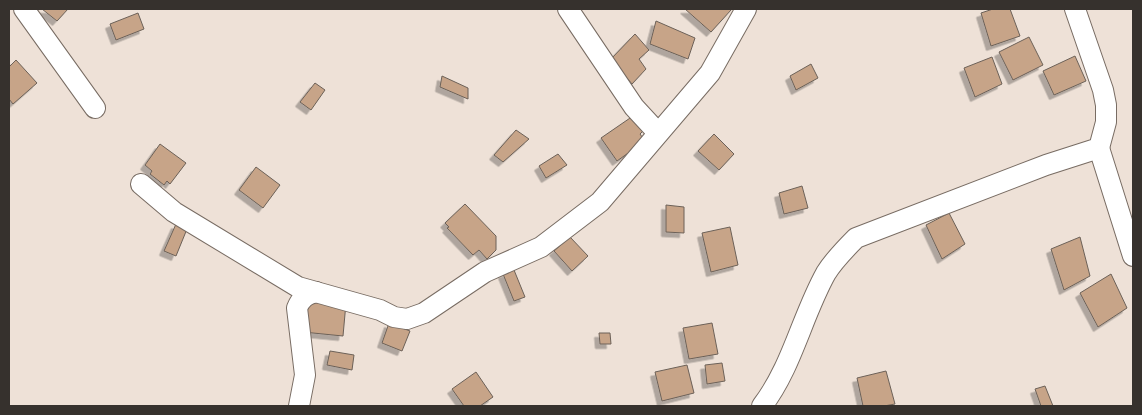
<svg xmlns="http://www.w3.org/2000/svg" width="1142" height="415" font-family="'DM Sans',sans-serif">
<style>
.building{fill:#c7a488;stroke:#6c6158;filter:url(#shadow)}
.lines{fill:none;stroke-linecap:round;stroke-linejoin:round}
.minor-casing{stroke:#786c63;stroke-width:22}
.minor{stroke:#fff;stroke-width:20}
</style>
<defs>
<filter id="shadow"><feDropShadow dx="-4.5" dy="4.5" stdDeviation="0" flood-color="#0004"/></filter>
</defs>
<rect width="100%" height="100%" fill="#eee1d7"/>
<g class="building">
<path d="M42,9H68L57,21Z"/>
<path d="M685,9H729L731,10L711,32Z"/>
<path d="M993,9H1010L1020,36L991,46L981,13Z"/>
<path d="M138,13L144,29L116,40L110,24Z"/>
<path d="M656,21L695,38L688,59L650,44Z"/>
<path d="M635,34L649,50L639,59L646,69L632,84L611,59Z"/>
<path d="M1029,37L1043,65L1013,80L999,52Z"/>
<path d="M1075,56L1086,81L1054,95L1043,71Z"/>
<path d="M992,57L1002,84L975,97L964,68Z"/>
<path d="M16,60L37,83L13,104L9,99V67Z"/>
<path d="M811,64L818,78L796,90L790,76Z"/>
<path d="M442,76L468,88V99L440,87Z"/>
<path d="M315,83L325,90L311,110L300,102Z"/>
<path d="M633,116L643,131L640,134L645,141L617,161L601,138Z"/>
<path d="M516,130L529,139L503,162L494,155Z"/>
<path d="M714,134L734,154L719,170L698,151Z"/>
<path d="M160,144L186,163L170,184L167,181L164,185L150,174L152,171L145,165Z"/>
<path d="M558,154L567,165L546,178L539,166Z"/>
<path d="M256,167L280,185L263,208L239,190Z"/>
<path d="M802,186L808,208L784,214L779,193Z"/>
<path d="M465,204L496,236V250L487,259L479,250L473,255L447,228L449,227L445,223Z"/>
<path d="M666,205L684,207V233L666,232Z"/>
<path d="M949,213L965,244L942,259L926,225Z"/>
<path d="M176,224L187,229L176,256L164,251Z"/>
<path d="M730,227L738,265L711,272L702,233Z"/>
<path d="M570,237L588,256L572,271L554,251Z"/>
<path d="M1080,237L1090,276L1064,290L1051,249Z"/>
<path d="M514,270L525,297L514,301L503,274Z"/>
<path d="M1111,274L1127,308L1098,327L1080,293Z"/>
<path d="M305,300L346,303L343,336L303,332Z"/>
<path d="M389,323L410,331L402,351L382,343Z"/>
<path d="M712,323L718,354L689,359L683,328Z"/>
<path d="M599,333H610L611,344H600Z"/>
<path d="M330,351L354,355L352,370L327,365Z"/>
<path d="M722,363L725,381L707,384L705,365Z"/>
<path d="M687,365L694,393L662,401L655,372Z"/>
<path d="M886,371L895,404L884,406H863L857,378Z"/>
<path d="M476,372L493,397L480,406H464L452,389Z"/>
<path d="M1045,386L1053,406H1041L1035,389Z"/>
</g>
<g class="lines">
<defs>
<g id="minor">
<path d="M24,9L95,108"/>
<path d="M568,9L634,107L658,133"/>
<path d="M1099,148L1133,256"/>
<path d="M141,184L174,212L298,287L380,310L394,317L407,319L424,313L485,272L541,247L600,202L710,73L746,9"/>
<path d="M299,406L305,375L297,308C301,298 306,295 316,292"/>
<path d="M762,406C792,367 802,316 826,273C834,260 845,249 856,238L1046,165L1099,148L1106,122V105L1103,90L1075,9"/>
</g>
</defs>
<use href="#minor" class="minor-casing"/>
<use href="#minor" class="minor"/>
</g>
<rect width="1142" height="415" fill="none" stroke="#36312d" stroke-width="20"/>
</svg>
